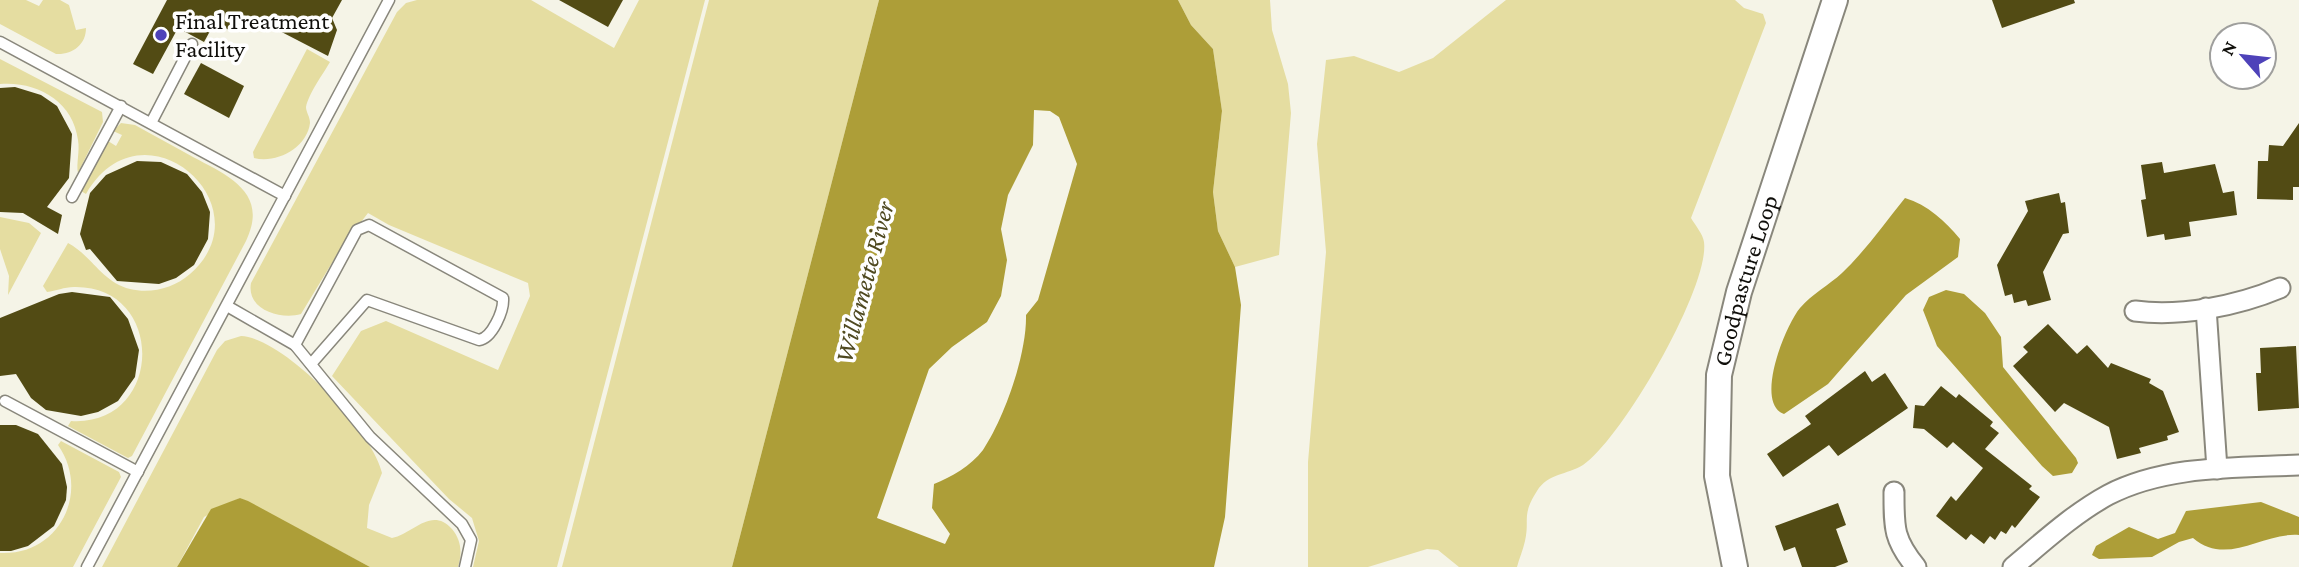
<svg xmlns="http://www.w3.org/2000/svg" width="2299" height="567" font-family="'Crimson Pro',serif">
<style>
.green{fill:#e5dda1}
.water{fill:#ad9e38;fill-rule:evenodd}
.building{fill:#524b14}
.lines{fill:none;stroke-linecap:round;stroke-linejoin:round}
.service-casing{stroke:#89877c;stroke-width:13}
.minor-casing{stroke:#89877c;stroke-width:23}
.tertiary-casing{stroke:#89877c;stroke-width:28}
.service{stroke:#fff;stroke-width:10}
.minor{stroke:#fff;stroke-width:19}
.tertiary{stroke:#fff;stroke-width:24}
.poi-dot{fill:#4e42b9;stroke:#fff;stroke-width:2.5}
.labels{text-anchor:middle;stroke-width:7;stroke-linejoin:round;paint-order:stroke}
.poi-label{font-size:24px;fill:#100f0b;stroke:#fff;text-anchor:start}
.street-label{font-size:24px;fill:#100f0b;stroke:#fff}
.water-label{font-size:26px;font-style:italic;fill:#4f4920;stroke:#fff}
</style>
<rect width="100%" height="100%" fill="#f5f4e7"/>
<g class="green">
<path d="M0,0H26L39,6L43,0H60L69,5L76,30L86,28C86,45 72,55 56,54L0,24Z"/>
<path d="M417,0H531L614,48L639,0H705L557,567H473L479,541L472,518L449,499L332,376L361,331L386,321L498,370L530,296L528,283L389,225L368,213L341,248L301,314C281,320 246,310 251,283L397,12L406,3Z"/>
<path d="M709,0H879L732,567H562Z"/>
<path d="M1178,0H1270L1272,30L1288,84L1291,113L1279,255L1235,267L1218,231L1213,192L1222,111L1213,49L1191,25Z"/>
<path d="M1506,0H1735L1744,8L1763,14L1766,23L1691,218C1695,225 1703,234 1704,242C1710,287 1621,440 1583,465C1567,475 1548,473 1537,491C1521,516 1530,519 1525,541C1523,550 1519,559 1517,567H1459L1438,550L1427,549L1368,567H1308V462L1326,252L1317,144L1326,60L1354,56L1399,72L1433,58Z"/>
<path d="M307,49L330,62C323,74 309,93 306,107C306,112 310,117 310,123C307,148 276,164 254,158L253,152Z"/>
<path d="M0,59L102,112L103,122L78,173C76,164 80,151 78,140C73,101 37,81 0,84Z"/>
<path d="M121,123L135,125C154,136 174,146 193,157C229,176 269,193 246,241L132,456L128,458L68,426L71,421C164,427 167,285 74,287C64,287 56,291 47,292L43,286L68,243C91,255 102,282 130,289C151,294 174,288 190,274C268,206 143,96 86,194L81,191L108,141L116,146L122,135L113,131Z"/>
<path d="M0,217L29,223L41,233L8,295L9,276L0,249Z"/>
<path d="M241,336C285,338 374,433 382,473L369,505L367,528L392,538C413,534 431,506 452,529C462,541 462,554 458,567H370L240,498L204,517L177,567H102L217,350L225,341Z"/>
<path d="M61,441L119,472L121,477L73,567H0V553C59,556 91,492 58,445Z"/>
</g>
<g class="water">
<path d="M879,0H1178L1191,25L1213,49L1222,111L1213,192L1218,231L1235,267L1241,305L1225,517L1214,567H732ZM1034,110L1050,111L1059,117L1077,164L1038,300L1026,315C1027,353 1005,417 983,450C971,466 951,477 934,484L932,508L950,534L945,544L877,518L929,369L952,347L987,322L1001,296L1007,260L1001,229L1008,195L1033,145Z"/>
<path d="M1905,198C1928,205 1945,221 1960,239L1958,257L1906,295L1828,384L1784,414C1754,403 1785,326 1800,308C1812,294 1829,285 1842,273C1866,250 1884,224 1905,198Z"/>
<path d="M1946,290L1964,294L1985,313L2001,337L2003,367L2076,458L2078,463L2072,473L2053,476L2042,466L1937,346L1923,310L1929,297Z"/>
<path d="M240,498L248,501L370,567H177L211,509Z"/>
<path d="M2261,502L2299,517V535C2262,532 2227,567 2193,538L2179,542L2152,557L2099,559L2092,555L2096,546L2129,527L2158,539L2175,533L2186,511Z"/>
</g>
<g class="building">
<path d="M167,0H342L332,18L337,30L328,56L270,26L267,31L237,15L229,30L215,22L204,42L178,28L153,74L133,64Z"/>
<path d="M559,0H623L608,27Z"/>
<path d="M1992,0H2074L2075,3L2002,28Z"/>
<path d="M201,63L244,86L229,118L184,94Z"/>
<path d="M15,87L41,95L57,106L72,134L69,178L47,207L62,215L58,234L23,213L0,212V88Z"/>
<path d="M2299,123V187H2293V200L2257,199L2258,161H2268L2269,145L2283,146Z"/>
<path d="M137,161L161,162L187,174L202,192L210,212L208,239L194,265L176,278L159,284L117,281L90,249L86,250L80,234L90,193L106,175Z"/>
<path d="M2162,162L2164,173L2215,164L2223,193L2234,191L2237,215L2189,222L2191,236L2165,240L2164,234L2147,237L2141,200L2146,199L2141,165Z"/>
<path d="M2059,193L2061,203L2065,202L2069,233L2063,234L2043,272L2051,300L2028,306L2026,300L2014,303L2012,294L2005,296L1997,265L2028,211L2025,201Z"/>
<path d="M72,292L110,297L128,319L139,350L135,377L118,401L98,412L81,416L46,410L31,398L16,374L0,376V318L59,294Z"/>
<path d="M2048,324L2077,354L2087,345L2108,368L2111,363L2151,379L2149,383L2163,391L2179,432L2167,436L2168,440L2139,448L2141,453L2117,459L2109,427L2064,403L2055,412L2013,366L2028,352L2023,347Z"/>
<path d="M2296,346L2299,408L2258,411L2256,373H2261L2260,348Z"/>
<path d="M1865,371L1872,382L1885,373L1908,408L1838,456L1829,445L1783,477L1767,454L1811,424L1805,416Z"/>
<path d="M1941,386L1956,398L1959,394L1993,422L1990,426L1999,433L1985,449L2032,486L2029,489L2040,497L2015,528L2012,525L2006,534L2001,531L1995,540L1990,536L1984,544L1971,534L1966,540L1936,516L1951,496L1956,501L1983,468L1953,442L1947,448L1924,429L1913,428L1915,405L1924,406Z"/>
<path d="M0,425H16L38,434L62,464L67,487L66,500L54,526L28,546L11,551H0Z"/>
<path d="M1838,503L1846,525L1836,529L1848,562L1835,567H1802L1795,547L1784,551L1775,526Z"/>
</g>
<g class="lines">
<defs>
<g id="service">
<path d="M0,42L285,196"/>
<path d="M151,123L192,44"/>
<path d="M72,197L121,106"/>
<path d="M227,306L295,345L370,437L462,524L471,540L465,567"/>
<path d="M295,345L357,230L369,225L503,298C504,311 492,338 479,340L367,300L311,364"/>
<path d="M5,401L138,472"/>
<path d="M87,567L389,0"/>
</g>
<g id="minor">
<path d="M2206,308L2217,469"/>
<path d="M2135,311C2181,317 2237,306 2280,288"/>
<path d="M1894,492C1894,527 1893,539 1916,567"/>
<path d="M2013,567C2043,542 2073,514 2108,495C2166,465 2236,468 2299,465"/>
</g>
<g id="tertiary">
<path id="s1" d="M1735,567L1717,476L1719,375L1739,292L1835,0"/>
</g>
</defs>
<use href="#service" class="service-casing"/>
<use href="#minor" class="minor-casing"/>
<use href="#tertiary" class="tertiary-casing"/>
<use href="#service" class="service"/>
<use href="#minor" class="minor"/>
<use href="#tertiary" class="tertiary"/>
</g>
<circle class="poi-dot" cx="161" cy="35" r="7"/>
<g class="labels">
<g class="poi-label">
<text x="175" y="29">Final Treatment<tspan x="175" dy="28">Facility</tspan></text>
</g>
<g class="street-label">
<text dy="8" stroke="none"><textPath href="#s1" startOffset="292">Goodpasture Loop</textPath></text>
</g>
<g class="water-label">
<text transform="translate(864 282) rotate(-75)" y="9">Willamette River</text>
</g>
</g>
<g transform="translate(2243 56) rotate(298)"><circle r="33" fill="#ffffff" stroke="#9f9f9d" stroke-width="2"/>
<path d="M0-5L12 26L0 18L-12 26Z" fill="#4e42b9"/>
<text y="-10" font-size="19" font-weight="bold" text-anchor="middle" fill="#100f0b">N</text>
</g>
</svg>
